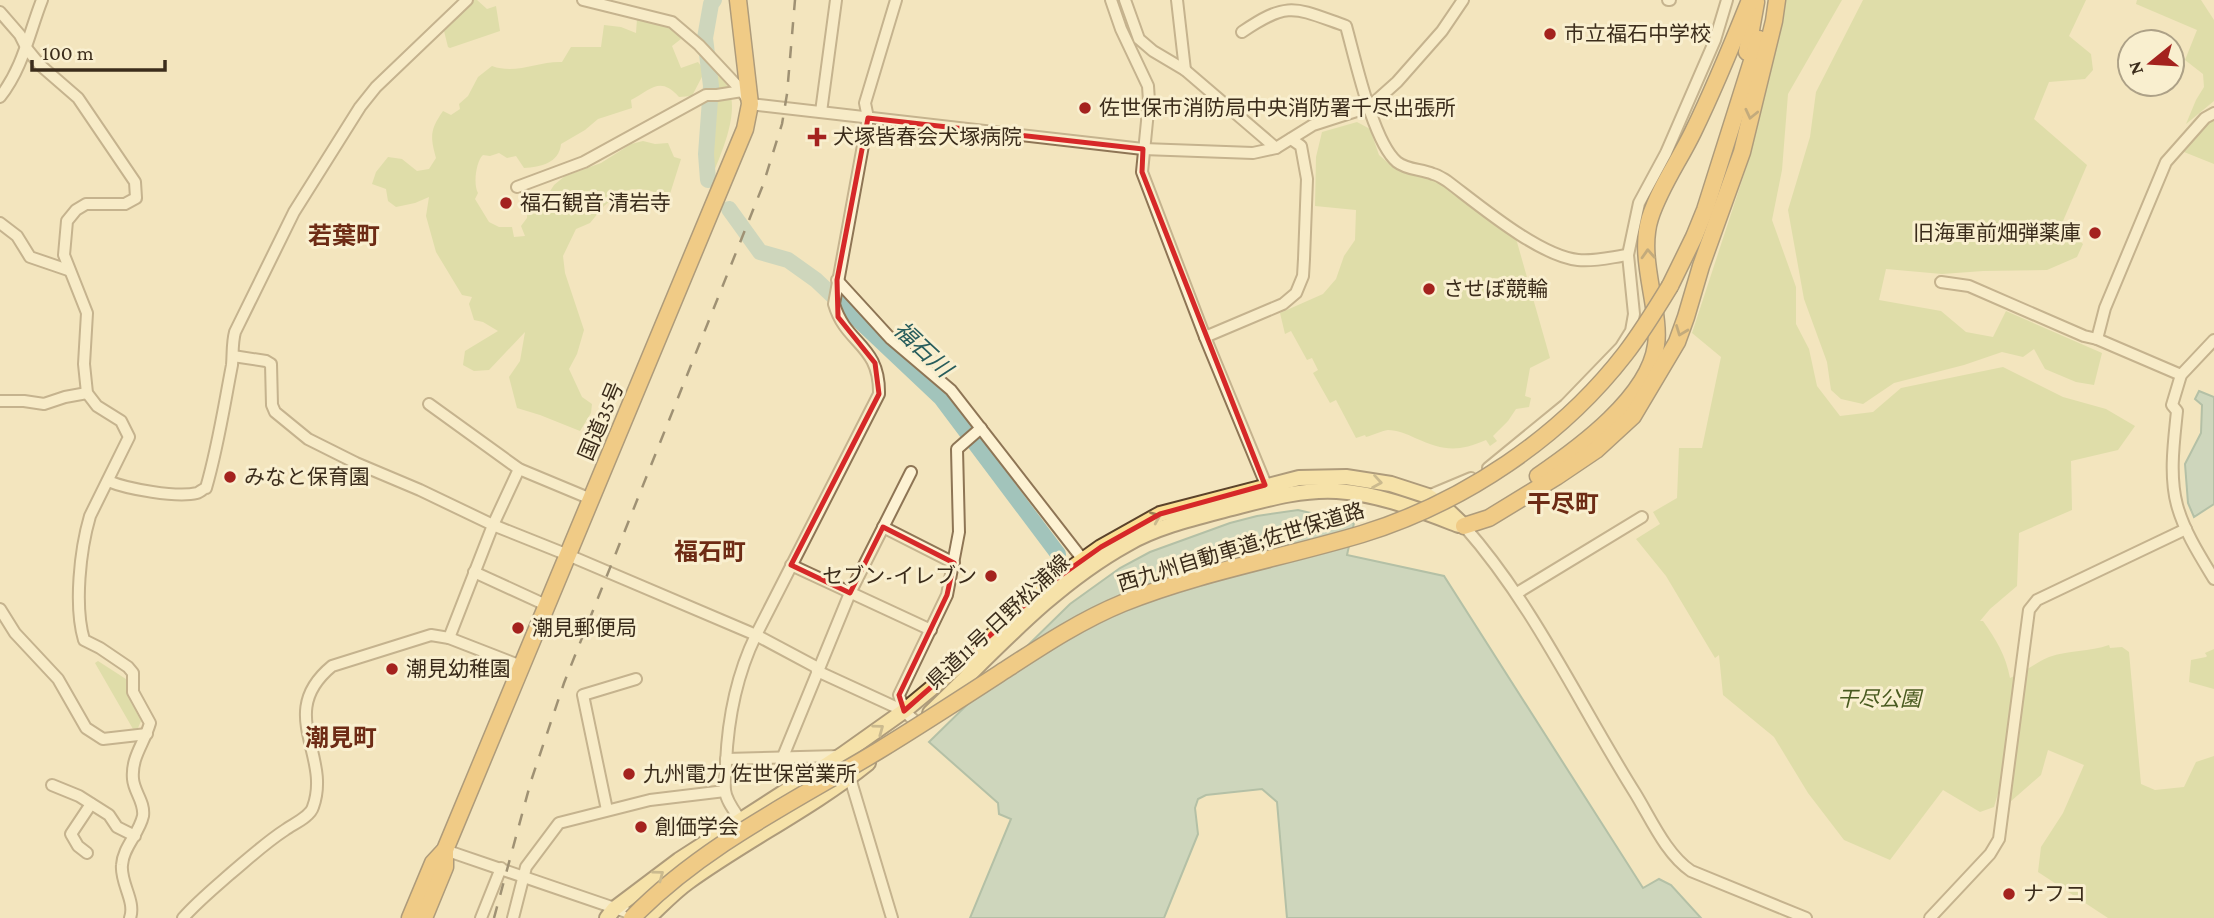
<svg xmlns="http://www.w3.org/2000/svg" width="2214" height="918" font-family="'Crimson Pro','Noto Sans JP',serif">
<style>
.green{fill:#c8d291}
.water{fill:#a2c4bb;stroke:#68938a;stroke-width:2}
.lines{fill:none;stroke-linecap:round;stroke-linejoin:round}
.river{stroke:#a2c4bb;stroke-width:16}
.minor-casing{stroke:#8e7555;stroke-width:14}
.major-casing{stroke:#5b422a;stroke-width:18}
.highway-casing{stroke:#5b422a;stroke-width:19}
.minor{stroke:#fdf2d3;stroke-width:10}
.major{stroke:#fbde91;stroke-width:14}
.highway{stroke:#edaa44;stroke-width:16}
.rail{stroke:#3b2c1b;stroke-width:2.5;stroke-dasharray:12 12;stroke-linecap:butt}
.highway-bridge-casing{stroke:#5b422a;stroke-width:19;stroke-linecap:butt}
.highway-bridge{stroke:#edaa44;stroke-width:16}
.oneway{stroke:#8b652d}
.oneway2{stroke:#9b8556}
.marked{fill:none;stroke:#d62828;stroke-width:5;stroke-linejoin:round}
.poi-dot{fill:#a4221e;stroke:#f9efcf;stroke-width:2.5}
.labels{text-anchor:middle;stroke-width:6;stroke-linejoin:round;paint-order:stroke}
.poi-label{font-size:21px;fill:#3b2c1b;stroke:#f9efcf;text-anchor:start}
.street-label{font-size:21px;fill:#3b2c1b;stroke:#f9efcf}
.park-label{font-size:21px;font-style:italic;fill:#495a1f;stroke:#f9efcf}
.water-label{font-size:23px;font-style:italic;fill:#285d5c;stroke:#f9efcf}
.quarter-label{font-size:24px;font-weight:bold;fill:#6d2b15;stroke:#f9efcf}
</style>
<rect width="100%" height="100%" fill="#f3e5be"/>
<g class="green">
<path d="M471,0H477L487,9L496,6L500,31L450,48L448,47L444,31Z"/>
<path d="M1785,0H1842L1788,94L1782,170L1772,220L1796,287V324L1809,349L1817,386L1840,416L1873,412L1901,388L2003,367L2063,397L2106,409L2135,426L2118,450L2071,461L2072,510L2019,533L2017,586L1990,609L1980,621H1983C1996,639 2006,656 2010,678C2024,673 2035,663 2049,657C2068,650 2090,652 2109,645L2110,648L2122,647L2129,652L2141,784L2155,790L2184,787L2196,762L2214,756V918H2108L2038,872L2041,847L2063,813L2084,765L2048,750L2041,775L2010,802L2012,775L1999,790L1994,807L1980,812L1943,790L1890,860L1844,840L1808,793L1774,737L1723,695L1719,655L1715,658L1666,576L1636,539L1660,524L1653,512L1677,498L1679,448H1702L1721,357L1692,333L1750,156Z"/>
<path d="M1863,0H2086L2069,36L2091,54L2093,70L2085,79L2049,82L2034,119L2087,165L2063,221L2064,227L2083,244L2077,257L2047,270L1983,271L1942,274L1886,269L1879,300L1941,311L1966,332L1993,337L2006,311L2102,353L2094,385L2076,382L2045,369L2034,349L2023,357L2002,352L1964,365L1894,383L1863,404L1841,399L1831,390L1827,362L1804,299L1788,210L1810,137L1816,92Z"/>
<path d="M2137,0H2201L2214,20V101L2186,124L2196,100L2204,87L2203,74L2185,60L2197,30L2136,4Z"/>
<path d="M647,18L671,24L681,39L672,46L681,68L698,62L705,71L692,96L679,97C660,76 652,89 631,100L632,108L598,119L585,130L561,144C559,163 541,167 524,168L516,156L507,158L499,153L490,156L483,155C476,161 473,185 478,193L475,199L489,222L499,227H512L514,237L525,236L521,226L527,218L528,204L537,198L547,196L554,185L565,176L601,163L631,144L643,141L655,144L668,143L674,157L681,159L669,197L648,190L632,189L620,193L604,206L590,223L576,229L563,256L565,273L584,330L577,354L569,369L582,397L592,404L591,413L580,431L540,415L517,408L509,377L520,361L525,332L489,370L474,371L463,365L465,351L498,331L483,322L474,320L469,304L472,297L462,295L436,252L426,216L429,197L415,203L396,207L388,201L386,189L372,184L376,172L388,157L402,159L417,171L429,169L436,158C430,136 430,130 443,111L451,115L460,109L459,104L468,96L478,77L492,66C516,75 538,61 562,62L571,47H601L604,25L621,27L636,33L637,19Z"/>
<path d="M715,74C750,94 722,151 711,179L708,177Z"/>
<path d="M2214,119V164L2184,152L2206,125Z"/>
<path d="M1357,122L1370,129L1379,155L1394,168L1433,179L1448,186L1515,235L1550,358L1530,368L1525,396L1531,398L1529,407L1516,409L1508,421L1493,436L1497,441L1490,446L1486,440C1456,453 1443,450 1415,438C1407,434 1397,430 1388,430C1381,431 1373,435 1366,437L1365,435L1356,438L1336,400L1330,403L1313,373L1318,370L1312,358L1307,360L1291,331L1285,334L1280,313L1323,294L1336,279L1344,256L1355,240L1356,210L1315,206L1316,157L1322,132Z"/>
<path d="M2214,649V689L2189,682L2191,660L2206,657L2207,656L2205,653Z"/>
<path d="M98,661L129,681C123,694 136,709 141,721L138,728L133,729L95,663Z"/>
</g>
<g class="water">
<path d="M2199,391L2214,397V504L2194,517L2188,503L2185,464L2201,433L2202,405L2195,399Z"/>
<path d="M1298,510L1354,523L1347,555L1444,576L1643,888L1659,879L1671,885L1701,918H1287L1277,802L1262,789L1206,795L1198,799L1195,808L1198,834L1164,918H970L1011,819L999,814L998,803L929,742L1070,604L1120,568L1150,552L1230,523L1257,516Z"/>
</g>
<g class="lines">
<g class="river">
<path d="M708,180L706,154L711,86L705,38L711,4L714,0"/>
<path d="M729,209L760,252L788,260L816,280L941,398L1058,554"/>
</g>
<defs>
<g id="minor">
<path d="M583,0L672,22L699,45L742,91L750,104L1143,149L1253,153L1276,148L1313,125L1369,107L1397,82L1442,31L1463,0"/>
<path d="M1111,0L1121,29L1148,86L1149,101L1142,172L1205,337L1269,492"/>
<path d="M1125,0L1139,39L1153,51L1185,70L1276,148"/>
<path d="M1177,0L1185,70"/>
<path d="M1668,0H1670"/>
<path d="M0,12L20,35L27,49L40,65L78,98L135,182L136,198L125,204H86L76,210L67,221L64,255L87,313L84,364L87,393L97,406L121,421L129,437L90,516C80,550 74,606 84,640L100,648L128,667L133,673V692L150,723C144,744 131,757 133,779C134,792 145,802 143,816C139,834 123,847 122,865C120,883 136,901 130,918"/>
<path d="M1242,32C1289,0 1295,8 1346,26C1355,58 1373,142 1397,162C1407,170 1421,169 1433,174C1438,175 1442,178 1447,181C1479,205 1539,256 1578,260C1594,262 1612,257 1628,255"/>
<path d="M0,97C23,68 29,33 42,0"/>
<path d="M821,112L836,0"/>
<path d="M517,187L584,162L706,95H717L742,91"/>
<path d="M0,223L17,236L30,257L68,270"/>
<path d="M837,280L891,339L951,390L1087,565"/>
<path d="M1941,282L1969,286L2084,336L2097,339"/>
<path d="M1205,337L1283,304L1296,293L1303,276L1304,259L1307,179L1301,146L1291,139"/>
<path d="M2214,340L2181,375L2172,405L2177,411C2174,441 2169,475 2177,505C2184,531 2200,556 2214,579"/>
<path d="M233,356L266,361L271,364L272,405L275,412L308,439L356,463L420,490L493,525L568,555L756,635L816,667L817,671L904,711"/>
<path d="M2181,375L2097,339L2105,308L2166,162L2205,118L2214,113"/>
<path d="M0,401H24L44,404L65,397L87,393"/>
<path d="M429,404L519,469L591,499"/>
<path d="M1488,468L1565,405L1621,347L1631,331L1634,314L1628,255L1639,203L1666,153L1715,40L1727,0"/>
<path d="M108,481C127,489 177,498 197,493C198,493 205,488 206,488C218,447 224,406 232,365C233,354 232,343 235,332L294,212L360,107L376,87L467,0"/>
<path d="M1428,496L1471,478"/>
<path d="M1464,526C1534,605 1579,704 1635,793C1651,819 1666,854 1691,871L1806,918"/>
<path d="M883,527L954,563"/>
<path d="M791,565L931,630"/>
<path d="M474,572L546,605"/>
<path d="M1517,593L1642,517"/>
<path d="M0,609L15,633L58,679L86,728L103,739L147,734"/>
<path d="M449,638L493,525L519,469"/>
<path d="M918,724L904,711L899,695L947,595L959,532L957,449L981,428"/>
<path d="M726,759L839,756"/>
<path d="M782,759L850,593L911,472"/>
<path d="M850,778L892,918"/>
<path d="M52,785L79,796L109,815L117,827L135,836"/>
<path d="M607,810L583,695L636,679"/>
<path d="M743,824C737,814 726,802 725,790C724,782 726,771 726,763C728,718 736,676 756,635L879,394C880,344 846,345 834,304L868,118L865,103L896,0"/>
<path d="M445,850L638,916"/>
<path d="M87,853L78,846L71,834L91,804"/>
<path d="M183,918C197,902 214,888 230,874C248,859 265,843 285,830C293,824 310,817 313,807C332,755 275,713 332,666L431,635L449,638L521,666"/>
<path d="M481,918L501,868"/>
<path d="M513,918L526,867L559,823L650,800L725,791"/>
<path d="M1930,918L1990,854L1999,839L2029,610L2037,600L2186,529"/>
</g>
<g id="major">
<path d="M930,713C992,654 1051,586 1127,544C1158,526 1198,517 1232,508C1267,499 1301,489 1337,491C1380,494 1419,510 1459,525"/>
<path d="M607,918L614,909L679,860L842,755L904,711L968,658L1046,586L1101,547L1160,514L1299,478L1346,477L1391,484L1428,496L1444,507L1464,526"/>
<path d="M648,918C661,906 674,892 688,882C746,840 812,808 868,763"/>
</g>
<g id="highway">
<path d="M1747,52L1756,2"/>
<path d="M1670,286L1694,237L1705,210L1759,39"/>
<path d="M1538,476C1579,448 1649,397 1656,345C1658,333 1656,319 1654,307C1650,279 1641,246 1650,218C1660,187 1679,161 1693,132C1714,89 1732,45 1750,0"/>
<path d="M1464,526L1489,518L1556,477L1596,450L1633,416L1677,342L1686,317L1701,266L1742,152L1774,21L1777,0"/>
<path d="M410,918L433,863L445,850L745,129L750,104L738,0"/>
<path d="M424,918L445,867V850"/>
</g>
</defs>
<use href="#minor" class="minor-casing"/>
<use href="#major" class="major-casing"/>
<use href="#highway" class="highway-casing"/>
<use href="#minor" class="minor"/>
<use href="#major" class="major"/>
<use href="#highway" class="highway"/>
<path class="rail" d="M494,918L531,781L564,683L763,185L782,124L787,94L795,0"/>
<defs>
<path id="highway-bridge" d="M632,918C702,846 793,802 878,751C919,726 959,700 999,674C1039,648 1079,621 1123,603C1200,572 1282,558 1362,534C1463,503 1560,438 1625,354C1642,332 1656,309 1670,286"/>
</defs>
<use href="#highway-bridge" class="highway-bridge-casing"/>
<use href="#highway-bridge" class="highway-bridge"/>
</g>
<defs><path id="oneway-chevron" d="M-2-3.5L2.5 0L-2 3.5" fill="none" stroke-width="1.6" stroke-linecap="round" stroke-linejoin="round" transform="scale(1.75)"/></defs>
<g class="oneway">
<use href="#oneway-chevron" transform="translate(1751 114) rotate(103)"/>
<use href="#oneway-chevron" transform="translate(1648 254) rotate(-93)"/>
<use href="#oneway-chevron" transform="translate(1681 331) rotate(111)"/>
</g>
<g class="oneway2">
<use href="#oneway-chevron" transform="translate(1377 482) rotate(9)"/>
<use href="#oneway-chevron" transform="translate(1156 517) rotate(-23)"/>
<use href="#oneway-chevron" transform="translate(879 729) rotate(-36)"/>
<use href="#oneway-chevron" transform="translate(659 875) rotate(-37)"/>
</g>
<path d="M0 0H2214V918H0ZM868,118L1143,149L1142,172L1265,485L1160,514L1101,547L1046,586L904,711L899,695L947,595L954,563L883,527L850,593L791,565L879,394L875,363L838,317L837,280Z" fill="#f3e5be" fill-opacity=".55" fill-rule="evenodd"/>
<path class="marked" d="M868,118L1143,149L1142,172L1265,485L1160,514L1101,547L1046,586L904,711L899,695L947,595L954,563L883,527L850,593L791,565L879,394L875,363L838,317L837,280Z"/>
<g class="poi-dot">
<circle cx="1550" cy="34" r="7"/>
<circle cx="1085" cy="108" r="7"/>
<path d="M813.5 126.5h7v7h7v7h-7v7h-7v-7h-7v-7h7z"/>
<circle cx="506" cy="203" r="7"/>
<circle cx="2095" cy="233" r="7"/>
<circle cx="1429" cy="289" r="7"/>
<circle cx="230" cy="477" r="7"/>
<circle cx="991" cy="576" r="7"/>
<circle cx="518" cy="628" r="7"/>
<circle cx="392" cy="669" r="7"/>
<circle cx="629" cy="774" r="7"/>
<circle cx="641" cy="827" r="7"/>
<circle cx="2009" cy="894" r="7"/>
</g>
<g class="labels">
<g class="poi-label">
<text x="1564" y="41">市立福石中学校</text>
<text x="1099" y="115">佐世保市消防局中央消防署千尽出張所</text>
<text x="833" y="144">犬塚皆春会犬塚病院</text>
<text x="520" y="210">福石観音 清岩寺</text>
<text x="2081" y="240" text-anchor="end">旧海軍前畑弾薬庫</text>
<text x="1443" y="296">させぼ競輪</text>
<text x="244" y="484">みなと保育園</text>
<text x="977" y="583" text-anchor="end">セブン-イレブン</text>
<text x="532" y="635">潮見郵便局</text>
<text x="406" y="676">潮見幼稚園</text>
<text x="643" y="781">九州電力 佐世保営業所</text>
<text x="655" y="834">創価学会</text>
<text x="2023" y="901">ナフコ</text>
</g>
<g class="street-label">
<text transform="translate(601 421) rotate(-67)" y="7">国道35号</text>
<text transform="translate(1241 547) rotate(-17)" y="7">西九州自動車道;佐世保道路</text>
<text transform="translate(998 622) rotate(-43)" y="7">県道11号 日野松浦線</text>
</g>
<g class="park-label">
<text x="1879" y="706">干尽公園</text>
</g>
<g class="water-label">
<text transform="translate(923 349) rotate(43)" y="8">福石川</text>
</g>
<g class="quarter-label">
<text x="344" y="244">若葉町</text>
<text x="1563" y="512">干尽町</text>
<text x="710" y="560">福石町</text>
<text x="341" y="746">潮見町</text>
</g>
</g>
<g transform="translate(2151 63) rotate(252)"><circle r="33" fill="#f9efcf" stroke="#ada187" stroke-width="2"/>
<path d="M0-5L12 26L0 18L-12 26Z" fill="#a4221e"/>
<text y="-10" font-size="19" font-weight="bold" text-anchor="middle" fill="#3b2c1b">N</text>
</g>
<path d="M32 60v10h133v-10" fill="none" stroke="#3b2c1b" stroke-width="3.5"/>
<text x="42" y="60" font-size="21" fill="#3b2c1b" stroke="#f9efcf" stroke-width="5" paint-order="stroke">100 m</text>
</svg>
